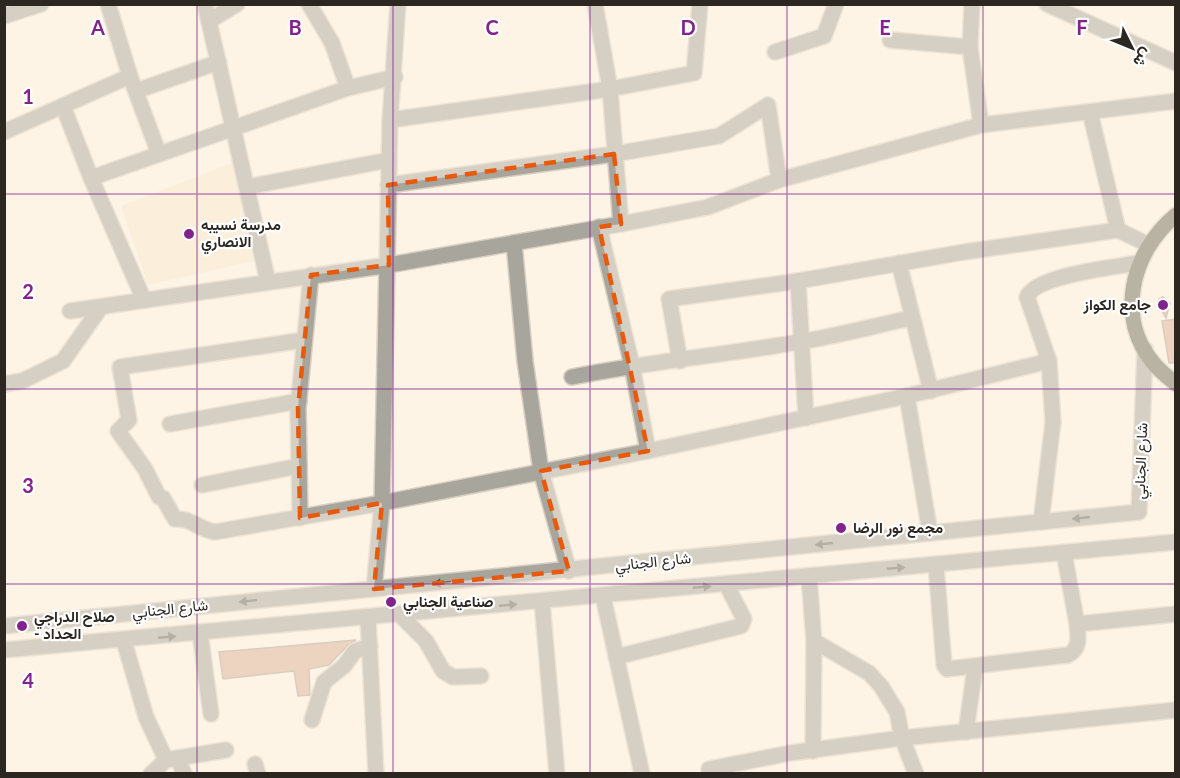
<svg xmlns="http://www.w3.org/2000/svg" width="1180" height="778" font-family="Lato,Vazirmatn,sans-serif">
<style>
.built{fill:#f8e6cd}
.building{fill:#d9ae92;stroke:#b09d91;stroke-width:1.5}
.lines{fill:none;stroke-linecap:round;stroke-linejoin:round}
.minor-casing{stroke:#d8cfc2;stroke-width:18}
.major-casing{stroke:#d8cfc2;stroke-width:18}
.minor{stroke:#a7a59c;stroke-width:15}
.major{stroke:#666454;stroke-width:15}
.oneway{fill:#5d5952}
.marked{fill:none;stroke:#e8590c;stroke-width:4.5;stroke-dasharray:12 8;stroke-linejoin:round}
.grid{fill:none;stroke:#82228d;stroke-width:1.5;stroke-opacity:0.55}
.poi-dot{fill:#82228d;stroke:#fff;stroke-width:2}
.labels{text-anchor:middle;stroke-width:4.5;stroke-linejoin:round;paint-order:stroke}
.poi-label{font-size:15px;font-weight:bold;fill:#2c2720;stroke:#fff;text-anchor:start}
.street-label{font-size:15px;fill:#2c2720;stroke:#fff}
.grid-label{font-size:20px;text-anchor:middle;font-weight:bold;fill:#82228d;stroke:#fff;stroke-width:4.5;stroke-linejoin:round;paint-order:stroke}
</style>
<rect width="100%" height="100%" fill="#fef4e5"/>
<path class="built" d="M232,163L254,261L148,285L121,206Z"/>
<g class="building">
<path d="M1163,297L1170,303L1166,318L1158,304L1159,299Z"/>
<path d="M1176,319V363H1169L1162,321Z"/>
<path d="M356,640L348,645L329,665L309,669L310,695L298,696L294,671L223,679L219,652Z"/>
</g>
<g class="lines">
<defs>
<g id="minor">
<path d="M108,4L130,76L159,154"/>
<path d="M205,4L268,282"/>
<path d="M309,4L332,43L348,88"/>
<path d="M595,4L610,89L621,224"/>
<path d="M972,4L970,47L981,125"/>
<path d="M1047,4L1176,63"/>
<path d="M4,16L41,4"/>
<path d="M209,21L237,4"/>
<path d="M890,40L970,47"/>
<path d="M775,52L824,36L836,4"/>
<path d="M136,91L219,62"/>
<path d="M63,106L91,178L144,300"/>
<path d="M1090,112L1118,230"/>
<path d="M390,120L610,89L694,73L700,4"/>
<path d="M4,132L130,76"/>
<path d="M91,178L348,88L395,77"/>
<path d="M388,185L614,154L719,136L768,105L779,180"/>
<path d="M247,187L389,160"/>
<path d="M599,227L632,365L648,451"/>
<path d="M514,243L525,361L541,471L569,571"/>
<path d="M899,263L931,391"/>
<path d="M798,281L806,418"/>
<path d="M70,311L389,265L621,224L708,207L779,180L981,125L1176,101"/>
<path d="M304,340L120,367L129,420L118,431L145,469L159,497L163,498L175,519C192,518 197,529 215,532L382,503L648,451L907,396L1049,361"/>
<path d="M680,361L669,299L798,281L964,252L1118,230L1147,244"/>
<path d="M572,377C647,362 723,355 799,342C837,336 874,326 911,318"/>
<path d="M4,384L22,381L63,361L101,307"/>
<path d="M907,396L930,533"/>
<path d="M170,424L299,401"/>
<path d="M202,485L299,466"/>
<path d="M300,518L298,408L311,275"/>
<path d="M1041,522L1053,422L1049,361L1027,297C1036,275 1115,267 1138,263"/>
<path d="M1064,553L1077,624L1176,614"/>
<path d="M936,565L944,665L947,669L1068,655C1081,648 1078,637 1077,624"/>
<path d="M809,577L814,641L813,751"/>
<path d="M374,589L382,503L390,120L398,4"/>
<path d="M603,596L642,774"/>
<path d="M542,602L557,774"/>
<path d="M400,615L426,641L443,671L453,677L481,676"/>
<path d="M368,618L376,774"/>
<path d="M4,626L1139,512L1145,349"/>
<path d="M200,633L211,714"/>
<path d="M124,641L146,717L166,760"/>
<path d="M814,641L869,673L881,686L897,712L902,738L916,774"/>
<path d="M4,650L1176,542"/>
<path d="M616,657L741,626L744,619L726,584"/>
<path d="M312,720L324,682L344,666L355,651L370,646"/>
<path d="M966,732L975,667"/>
<path d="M178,758L184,774"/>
<path d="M255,764L258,774"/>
<path d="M709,769L790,753L902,738L1176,710"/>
<path d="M151,774L166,760L226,750"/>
</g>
<path id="major" d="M1176,215C1132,251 1114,318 1155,365C1161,372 1169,378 1176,384"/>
</defs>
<use href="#minor" class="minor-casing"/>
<use href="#major" class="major-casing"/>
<use href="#minor" class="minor"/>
<use href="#major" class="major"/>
</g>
<defs><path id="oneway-solid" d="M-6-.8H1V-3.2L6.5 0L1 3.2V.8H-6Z" transform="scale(1.5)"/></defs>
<g class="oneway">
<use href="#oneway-solid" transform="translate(1081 518) rotate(174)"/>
<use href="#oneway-solid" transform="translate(824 544) rotate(174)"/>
<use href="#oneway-solid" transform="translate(896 568) rotate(-5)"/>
<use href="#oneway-solid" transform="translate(442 583) rotate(175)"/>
<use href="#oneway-solid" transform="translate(702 587) rotate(-5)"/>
<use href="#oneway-solid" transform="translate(248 601) rotate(174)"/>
<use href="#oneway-solid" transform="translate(508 605) rotate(-5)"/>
<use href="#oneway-solid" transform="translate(167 637) rotate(-5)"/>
</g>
<path d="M0 0H1180V778H0ZM614,154L621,224L599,227L648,451L541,471L569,571L374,589L382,503L300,518L298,408L311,275L389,265L388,185Z" fill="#fef4e5" fill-opacity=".55" fill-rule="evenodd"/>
<path class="marked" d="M614,154L621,224L599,227L648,451L541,471L569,571L374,589L382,503L300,518L298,408L311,275L389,265L388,185Z"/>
<path class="grid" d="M197,4V774M393,4V774M590,4V774M787,4V774M983,4V774M4,194H1176M4,389H1176M4,584H1176"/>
<g class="poi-dot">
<circle cx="189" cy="234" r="6"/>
<circle cx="1163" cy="305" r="6"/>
<circle cx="841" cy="528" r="6"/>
<circle cx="391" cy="602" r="6"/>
<circle cx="22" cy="626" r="6"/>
</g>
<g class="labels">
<g class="poi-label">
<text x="201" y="230">مدرسة نسيبه<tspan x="201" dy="17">الانصاري</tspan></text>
<text x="1151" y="310" text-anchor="end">جامع الكواز</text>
<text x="853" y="533">مجمع نور الرضا</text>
<text x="403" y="607">صناعية الجنابي</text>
<text x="34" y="622">صلاح الدراجي<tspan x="34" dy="17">- الحداد</tspan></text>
</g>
<g class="street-label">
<text transform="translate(1141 461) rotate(-88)" y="5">شارع الجنابي</text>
<text transform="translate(653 562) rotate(-6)" y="5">شارع الجنابي</text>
<text transform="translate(170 609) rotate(-6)" y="5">شارع الجنابي</text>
</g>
</g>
<g class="grid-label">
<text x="98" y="35">A</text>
<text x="295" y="35">B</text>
<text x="492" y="35">C</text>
<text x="688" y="35">D</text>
<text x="885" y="35">E</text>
<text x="1082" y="35">F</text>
<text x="28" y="104">1</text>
<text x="28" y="299">2</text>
<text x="28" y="493">3</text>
<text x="28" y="688">4</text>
</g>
<rect width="1180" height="778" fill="none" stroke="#2c2720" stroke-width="12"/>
<g transform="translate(1132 48) rotate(133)" stroke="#ffffff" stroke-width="4.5" paint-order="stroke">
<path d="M0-4.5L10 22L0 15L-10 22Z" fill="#2c2720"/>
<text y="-9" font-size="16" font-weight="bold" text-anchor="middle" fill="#2c2720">ش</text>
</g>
</svg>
